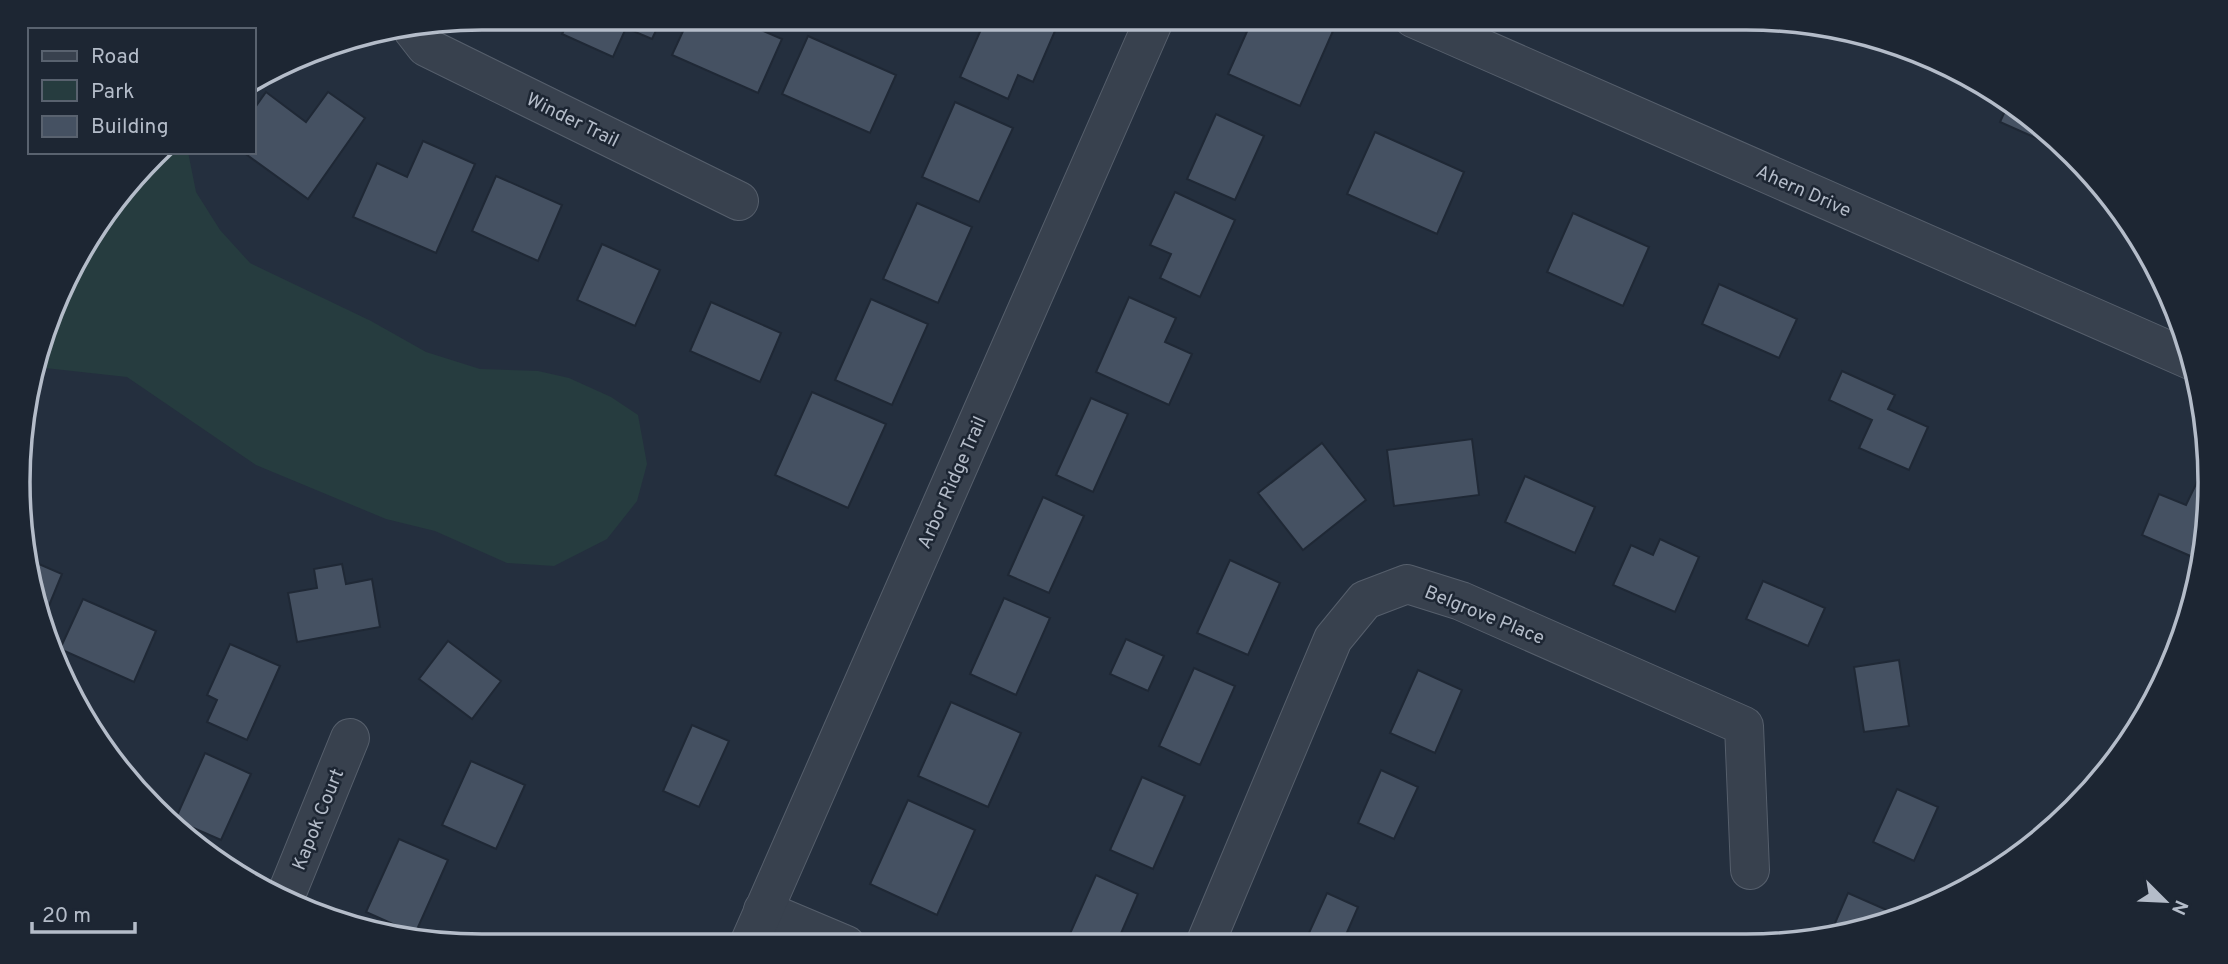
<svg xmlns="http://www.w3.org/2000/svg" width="2228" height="964" font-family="Overpass,sans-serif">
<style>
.green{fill:#263c3f}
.building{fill:#455162;stroke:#1f2835;stroke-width:2}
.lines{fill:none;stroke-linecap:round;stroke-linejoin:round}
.minor-casing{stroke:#565f6c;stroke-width:40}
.minor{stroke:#38414e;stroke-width:38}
.labels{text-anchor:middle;stroke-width:5;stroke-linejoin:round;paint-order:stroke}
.street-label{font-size:19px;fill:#b4bcc9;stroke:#1d2633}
.rim{fill:none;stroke:#b4bcc9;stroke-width:3.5}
</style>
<rect width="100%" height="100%" fill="#242f3e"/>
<path class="green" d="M160,152H188L196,192L220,230L250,263L371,321L426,352L480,369L538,371L569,378L611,397L638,415L647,464L637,501L607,539L554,566L507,563L435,531L386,519L256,465L127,377L36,367L80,250Z"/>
<g class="building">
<path d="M570,18H662L652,39L626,28L613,57L562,34Z"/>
<path d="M689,18H733L782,39L758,93L672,55Z"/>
<path d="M986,18H1044L1058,24L1033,82L1018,75L1008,99L960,77Z"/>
<path d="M1253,18H1302L1333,31L1300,106L1228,74Z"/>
<path d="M808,36L896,75L870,133L782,94Z"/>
<path d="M266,92L306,122L328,92L365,118L308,199L243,152H254V109Z"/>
<path d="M955,102L1013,128L979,202L922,177Z"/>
<path d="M2009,102L2053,133L2072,154L2000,122Z"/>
<path d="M1216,114L1264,136L1235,200L1187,179Z"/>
<path d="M1375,132L1464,172L1437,234L1347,194Z"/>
<path d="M423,141L475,164L436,253L353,217L377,163L407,177Z"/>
<path d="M496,176L562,205L538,261L472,231Z"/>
<path d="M1175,192L1235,220L1200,297L1160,278L1171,254L1150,245Z"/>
<path d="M917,203L972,227L938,303L883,279Z"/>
<path d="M1573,213L1649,247L1623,306L1547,272Z"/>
<path d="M602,244L660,270L635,326L577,300Z"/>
<path d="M1719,284L1797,319L1779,358L1702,324Z"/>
<path d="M1129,297L1176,318L1165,342L1192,354L1169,405L1096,372Z"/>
<path d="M871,299L928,324L892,405L835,380Z"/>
<path d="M711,302L781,333L760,382L690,351Z"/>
<path d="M1842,371L1895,395L1888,409L1928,427L1909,470L1859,448L1872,420L1829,400Z"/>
<path d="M812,392L886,424L848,508L775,475Z"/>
<path d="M1091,398L1128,414L1093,492L1056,475Z"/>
<path d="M1472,439L1479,495L1394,506L1387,450Z"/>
<path d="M1322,443L1366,500L1303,550L1258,493Z"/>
<path d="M1525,476L1595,507L1575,553L1505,522Z"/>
<path d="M2197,482L2208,487L2206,543L2202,561L2142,535L2159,494L2186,505Z"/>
<path d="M1043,497L1084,516L1049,593L1008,575Z"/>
<path d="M1660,539L1699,557L1675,612L1613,585L1631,545L1653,555Z"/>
<path d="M25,558L62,574L41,625Z"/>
<path d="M1230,560L1280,583L1248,655L1197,633Z"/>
<path d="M342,564L346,584L372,579L380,627L297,642L288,593L317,588L314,569Z"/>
<path d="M1763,581L1825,608L1808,646L1746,619Z"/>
<path d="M1004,598L1050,618L1016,695L970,674Z"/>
<path d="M83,599L156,631L134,682L60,649Z"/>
<path d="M1126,639L1164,656L1148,691L1110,674Z"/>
<path d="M448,641L501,681L472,719L419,679Z"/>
<path d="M230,644L280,666L247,740L207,722L217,700L207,695Z"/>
<path d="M1899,660L1909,726L1864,732L1854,667Z"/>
<path d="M1194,668L1235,686L1200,765L1159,746Z"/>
<path d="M1418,670L1462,690L1435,753L1390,733Z"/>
<path d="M951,702L1021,733L988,807L918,776Z"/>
<path d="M692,725L729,741L699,807L663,791Z"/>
<path d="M205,753L251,774L221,840L175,820Z"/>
<path d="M471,761L525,785L496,849L442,825Z"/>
<path d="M1381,770L1418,787L1394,839L1358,823Z"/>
<path d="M1142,777L1185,796L1153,869L1110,850Z"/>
<path d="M1897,789L1938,807L1914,861L1873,842Z"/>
<path d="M908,800L975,830L937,915L870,884Z"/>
<path d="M399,839L448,860L415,934L366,912Z"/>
<path d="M1096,875L1138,894L1116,945H1065Z"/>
<path d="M1327,893L1358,907L1342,944H1304Z"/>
<path d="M1848,893L1889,911L1884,922L1829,937Z"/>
<path d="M606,935L631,946H601Z"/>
</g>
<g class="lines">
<defs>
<g id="minor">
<path d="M1413,18L2195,362"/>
<path d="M412,29L426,47L739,201"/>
<path d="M284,900L350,738"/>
<path d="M763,910L846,945"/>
<path d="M1205,944L1333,639L1365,600L1407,584L1461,601L1744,726L1750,870"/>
<path d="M748,946L1155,18"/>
</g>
</defs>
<use href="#minor" class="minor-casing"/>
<use href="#minor" class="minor"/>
</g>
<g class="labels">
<g class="street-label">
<text transform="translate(573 119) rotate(26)" y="7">Winder Trail</text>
<text transform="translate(1804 190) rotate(24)" y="7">Ahern Drive</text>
<text transform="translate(951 482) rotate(-66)" y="7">Arbor Ridge Trail</text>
<text transform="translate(1485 614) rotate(22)" y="7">Belgrove Place</text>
<text transform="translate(317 819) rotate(-68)" y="7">Kapok Court</text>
</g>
</g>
<path d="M0 0H2228V964H0ZM482 30H1746A452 452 0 0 1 2198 482V482A452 452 0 0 1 1746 934H482A452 452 0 0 1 30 482V482A452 452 0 0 1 482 30Z" fill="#1d2633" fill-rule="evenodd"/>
<path class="rim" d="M482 30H1746A452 452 0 0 1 2198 482V482A452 452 0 0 1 1746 934H482A452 452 0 0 1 30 482V482A452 452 0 0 1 482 30Z"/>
<rect x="28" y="28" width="228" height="126" fill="#1d2633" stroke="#59626f" stroke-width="2"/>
<rect x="42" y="51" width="35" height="10" fill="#38414e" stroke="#59626f" stroke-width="2"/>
<text x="91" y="63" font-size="21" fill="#b4bcc9">Road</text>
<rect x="42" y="80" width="35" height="21" fill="#263c3f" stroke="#59626f" stroke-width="2"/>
<text x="91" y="98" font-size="21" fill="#b4bcc9">Park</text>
<rect x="42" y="116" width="35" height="21" fill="#455162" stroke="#59626f" stroke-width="2"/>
<text x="91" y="133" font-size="21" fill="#b4bcc9">Building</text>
<g transform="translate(2165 901) rotate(114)" stroke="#1d2633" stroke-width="5" paint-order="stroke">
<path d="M0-5L12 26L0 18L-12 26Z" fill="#b4bcc9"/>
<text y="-10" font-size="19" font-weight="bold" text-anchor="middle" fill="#b4bcc9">N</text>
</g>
<path d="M32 922v10h103v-10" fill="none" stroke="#b4bcc9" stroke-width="3.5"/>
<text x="42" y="922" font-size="21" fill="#b4bcc9" stroke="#1d2633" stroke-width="5" paint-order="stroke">20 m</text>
</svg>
